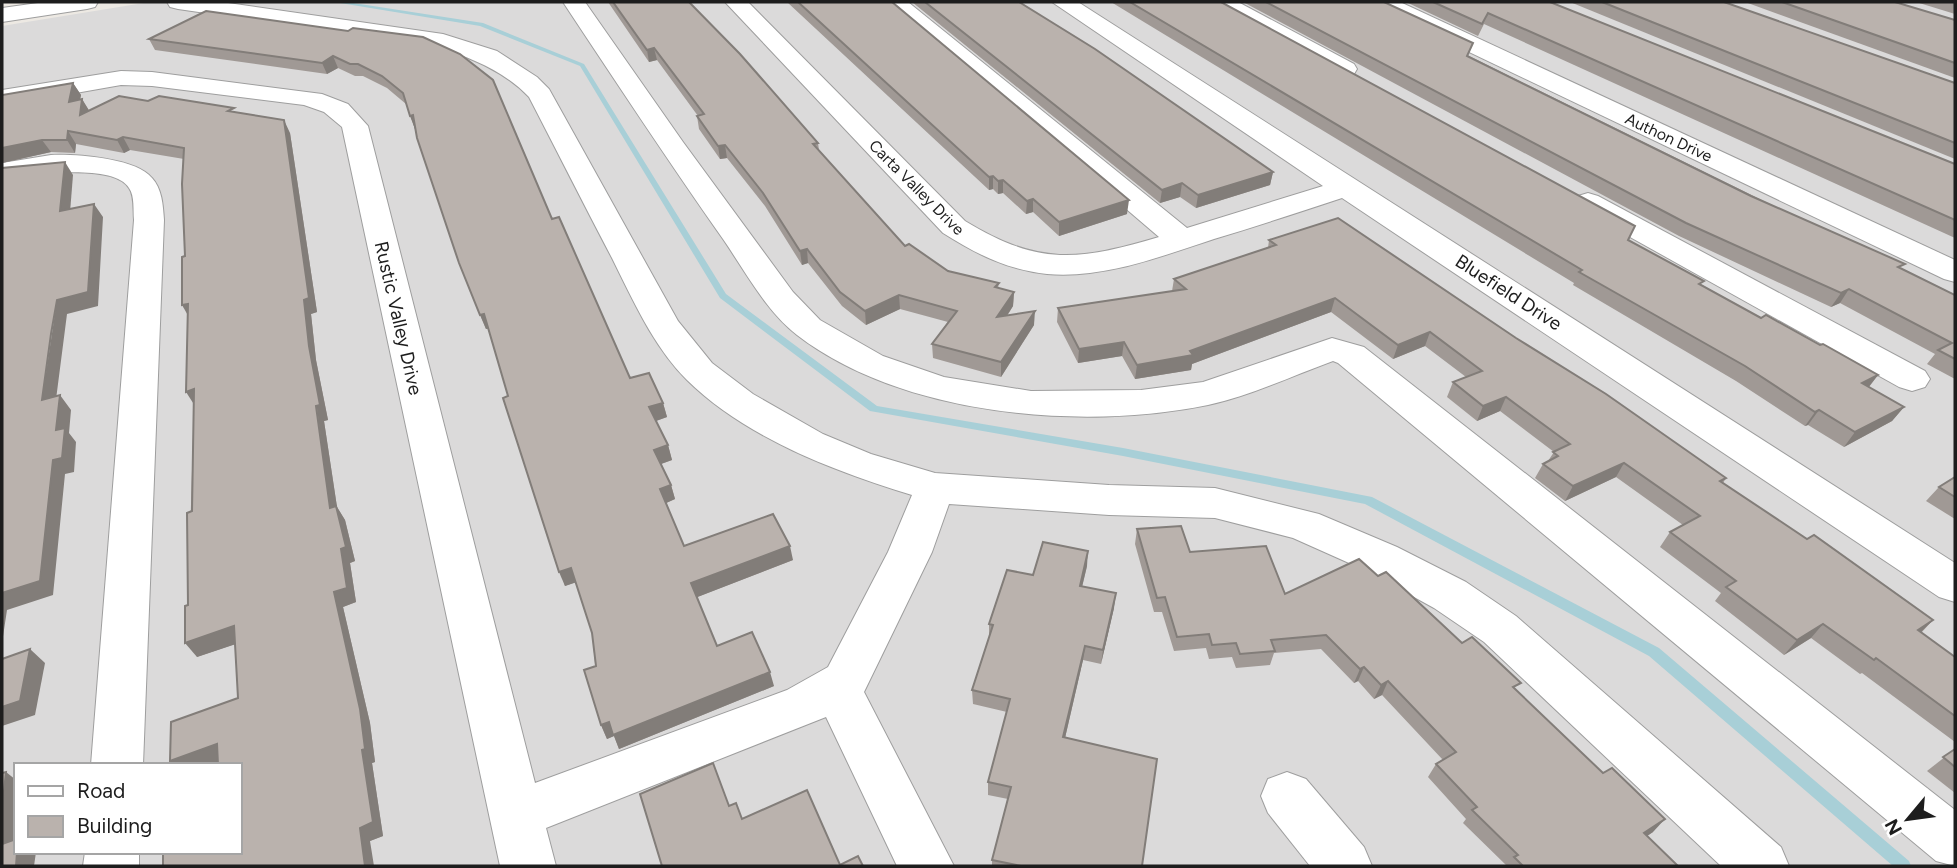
<svg xmlns="http://www.w3.org/2000/svg" width="1957" height="868" font-family="Figtree,sans-serif">
<style>
.residential{fill:#dbdada;fill-rule:evenodd}
.lines{fill:none;stroke-linecap:round;stroke-linejoin:round}
.stream{fill:#a8cfd7;fill-rule:evenodd}
.minor-casing{stroke:#9e9e9e;stroke-width:2}
.minor{fill:#fff;fill-rule:evenodd}
.wall{fill:#a09995}
.shaded-wall{fill:#827d79}
.building{fill:#bab2ad;stroke:#827d79;stroke-width:2}
.labels{text-anchor:middle;stroke-width:5;stroke-linejoin:round;paint-order:stroke}
.far-street-label{font-size:16px;fill:#1d1d1d;stroke:#fff}
.street-label{font-size:19px;fill:#1d1d1d;stroke:#fff}
</style>
<rect width="100%" height="100%" fill="#ede9e3"/>
<path class="residential" d="M150,2H1955V866H2V26ZM16,765H240V852H16Z"/>
<g class="lines">
<path class="stream" d="M334,2H347L483,23L584,64L726,294L877,406L1123,448L1372,497L1659,648L1909,861L1911,866H1893L1649,656L1365,504L1123,456L870,411L720,298L580,66L480,26Z"/>
<defs>
<g id="minor">
<path d="M45,2H98L95,7L87,9L2,22V8Z"/>
<path d="M167,2H221L443,34L497,51L537,77L549,89L678,321L712,363L753,394L823,434L871,454L935,473L1109,485L1215,488L1319,514L1397,547L1466,582L1516,616L1781,847L1789,866H1721L1484,642L1434,608L1367,571L1293,538L1215,518L1109,515L949,504L932,552L864,692L954,866H897L826,717L546,828L556,866H500L342,127L324,112L304,105L152,86L121,85L2,106V90L121,71L152,72L322,94L348,104L368,126L535,783L787,690L828,667L888,552L912,495C834,471 746,438 687,380C653,346 633,300 612,258C584,205 557,151 529,97C504,71 473,59 439,47L178,9L170,7Z"/>
<path d="M563,2H585L683,142L793,292L820,320L883,356L944,377L1031,391L1141,390L1203,382L1332,338L1364,347L1955,810V866L1936,861L1338,363L1333,361C1292,376 1250,396 1208,405C1082,431 902,416 797,335C766,311 745,271 723,239C668,161 616,82 563,2Z"/>
<path d="M725,2H748L965,221C1039,266 1078,261 1159,237L884,2H908L1187,228L1323,186L1052,2H1078L1955,563V602L1939,597L1342,198C1300,212 1257,226 1214,239C1162,256 1104,279 1047,274C1008,270 976,254 943,233Z"/>
<path d="M1211,2H1238L1354,64L1357,69L1354,74L1345,76L1336,74L1214,7Z"/>
<path d="M1372,2H1400L1955,260V282L1944,279L1375,7Z"/>
<path d="M51,155C76,154 136,158 152,178C162,189 163,205 164,220L143,765H91L134,220C133,211 135,196 129,188C114,162 26,175 2,179V163Z"/>
<path d="M1588,193L1598,196L1925,371L1930,379L1925,387L1912,391L1899,387L1578,208L1573,202L1578,196Z"/>
<path d="M1287,772L1306,779L1364,847L1372,866H1310L1268,813L1261,796L1268,779Z"/>
<path d="M85,852H139V866H83Z"/>
</g>
</defs>
<use href="#minor" class="minor-casing"/>
<use href="#minor" class="minor"/>
</g>
<g class="wall">
<path d="M608,2H689L818,143L819,150L905,246L948,271L999,283L998,288L1014,292L1013,306L1007,316L1034,325L1001,377L933,358L932,344L948,322L900,309L866,325L842,306L808,263L802,265L765,206L727,158L720,159L699,129L697,116H698L657,60L649,62Z"/>
<path d="M787,2H892L1127,214L1059,236L1033,212L1026,214L1003,193L998,194L993,189L989,190Z"/>
<path d="M912,2H1019L1273,172L1270,185L1196,208L1180,197L1160,203Z"/>
<path d="M1111,2H1221L1628,240L1702,285L1761,318L1820,345L1878,375L1869,387L1904,407L1892,421L1844,447L1808,425L1805,426L1736,381L1573,285L1574,283Z"/>
<path d="M1243,2H1384L1469,56L1955,295V379L1927,364L1935,354L1840,303L1831,307L1679,236Z"/>
<path d="M1406,2H1550L1955,164V238L1484,24L1478,36Z"/>
<path d="M1570,2H1724L1955,83V159Z"/>
<path d="M1745,2H1895L1955,20V78Z"/>
<path d="M1916,2H1955V14Z"/>
<path d="M348,31L552,219L630,378L663,403L667,417L656,421L668,445L672,460L661,464L671,485L675,499L666,503L684,546L793,560L697,597L717,646L774,686L619,749L614,736L607,739L601,725L592,633L576,582L565,586L488,329H486L459,263L415,129L406,104L387,88L363,76H355L338,68L327,74L155,50L149,39Z"/>
<path d="M73,83L81,95L80,100L82,99L89,111L148,101L236,112L290,133L317,312L311,314L316,360L328,420L324,421L337,507L345,520L355,561L350,563L356,602L343,607L370,723L375,762L372,763L383,836L370,841L240,852L218,762L211,765H173L170,761L238,698L235,644L197,657L188,605L194,404L187,314L184,159L130,150L124,153L76,144L75,153L51,152L2,163V95Z"/>
<path d="M1269,240L1516,338L1726,478L1723,483L1807,539L1933,620L1921,633L1955,657V742L1862,673L1860,674L1811,638L1784,655L1715,601L1721,593L1660,547L1670,532L1683,525L1616,477L1565,501L1535,478L1543,464L1548,461L1554,452L1500,411L1477,421L1447,397L1453,382L1466,377L1425,346L1393,359L1331,312L1192,364L1191,370L1135,379L1122,356L1078,363L1057,322L1058,308L1172,291L1174,279L1268,248Z"/>
<path d="M1955,477V519L1926,501L1939,487Z"/>
<path d="M1137,529L1285,594L1378,576L1462,643L1516,690L1653,832L1647,836L1678,866H1507L1463,823L1466,819L1428,777L1436,764L1443,760L1382,695L1374,699L1358,681L1354,683L1321,649L1274,653L1270,665L1236,668L1232,657L1209,659L1206,648L1174,651L1162,612H1154L1135,544Z"/>
<path d="M1087,566L1082,586L1114,608L1101,664L1083,660L1065,738L1142,866H992V860L1008,799L988,795V782L1007,712L973,704L972,690L989,638V624L1033,575Z"/>
<path d="M1955,749V793L1927,771Z"/>
</g>
<g class="shaded-wall">
<path d="M654,48L657,60L649,62L647,50Z"/>
<path d="M333,56L338,68L327,74L322,63Z"/>
<path d="M73,83L81,95L77,114L69,102Z"/>
<path d="M82,99L90,112L80,115Z"/>
<path d="M413,115L418,128L415,129L410,116Z"/>
<path d="M284,120L290,133L317,312L311,314L316,360L328,420L324,421L337,507L345,520L355,561L350,563L356,602L343,607L370,723L375,762L372,763L383,836L370,841L374,866H365L360,828L334,592L330,508L309,346Z"/>
<path d="M68,131L76,144L75,153L67,140Z"/>
<path d="M123,137L130,150L124,153L117,140Z"/>
<path d="M42,140L51,152L2,163V148Z"/>
<path d="M725,145L727,158L720,159L718,146Z"/>
<path d="M65,162L73,175L69,225L60,211Z"/>
<path d="M1273,172L1270,185L1196,208L1198,195Z"/>
<path d="M993,176V189L989,190V177Z"/>
<path d="M1003,180V193L998,194V181Z"/>
<path d="M1182,183L1180,197L1160,203L1162,190Z"/>
<path d="M1033,199V212L1026,214L1027,201Z"/>
<path d="M1129,200L1127,214L1059,236V222Z"/>
<path d="M94,204L103,217L98,306L67,314L54,415L42,400L57,300Z"/>
<path d="M807,249L808,263L802,265L800,251Z"/>
<path d="M1849,289L1840,303L1831,307L1841,293Z"/>
<path d="M1014,292L1013,306L997,331V317Z"/>
<path d="M899,295L900,309L866,325L865,311Z"/>
<path d="M1335,298L1331,312L1192,364L1191,370L1135,379L1137,365L1190,351Z"/>
<path d="M188,304L190,319L182,305Z"/>
<path d="M1035,311L1034,325L1001,377V362Z"/>
<path d="M484,314L489,328L486,329L480,315Z"/>
<path d="M1430,332L1425,346L1393,359L1398,345Z"/>
<path d="M1124,342L1122,356L1078,363L1079,349Z"/>
<path d="M1878,375L1867,389L1862,383Z"/>
<path d="M194,389L195,406L186,392Z"/>
<path d="M60,395L71,410L69,433L76,442L74,472L65,474L53,595L7,610L2,643V593L53,460Z"/>
<path d="M1506,397L1500,411L1477,421L1483,406Z"/>
<path d="M663,403L667,417L653,422L649,407Z"/>
<path d="M1904,407L1892,421L1844,447L1855,432Z"/>
<path d="M1819,410L1808,425L1805,426L1815,412Z"/>
<path d="M668,445L672,460L658,465L654,450Z"/>
<path d="M1624,463L1616,477L1565,501L1573,486Z"/>
<path d="M671,485L675,499L664,504L660,489Z"/>
<path d="M790,546L793,560L695,598L691,583Z"/>
<path d="M1088,551L1087,566L1079,600L1080,586Z"/>
<path d="M571,568L577,582L565,586L559,572Z"/>
<path d="M1116,593L1114,608L1101,664L1103,650Z"/>
<path d="M1933,620L1919,634L1918,630Z"/>
<path d="M1823,624L1811,638L1784,655L1797,640Z"/>
<path d="M234,626L245,641L197,657L185,643Z"/>
<path d="M1085,646L1083,660L1062,751L1063,737Z"/>
<path d="M30,649L45,663L35,715L2,726V707Z"/>
<path d="M1364,667L1358,681L1354,683L1360,669Z"/>
<path d="M770,672L774,686L619,749L614,736L607,739L601,725Z"/>
<path d="M1388,681L1382,695L1374,699L1381,685Z"/>
<path d="M217,744L230,758L211,765H173L170,761Z"/>
<path d="M6,772L16,780V848L2,849V809Z"/>
<path d="M1665,819L1653,832L1632,846L1644,833Z"/>
<path d="M17,852H36L34,866H16Z"/>
</g>
<g class="building">
<path d="M613,2H689L740,54L818,143L813,144L905,246L909,244L948,271L999,283L995,287L1014,292L997,317L1035,311L1001,362L932,344L957,311L899,295L865,311L840,292L807,249L800,251L763,193L725,145L718,146L697,116L704,114L654,48L647,50Z"/>
<path d="M798,2H892L1129,200L1059,222L1033,199L1027,201L1003,180L998,181L993,176L989,177Z"/>
<path d="M925,2H1019L1095,49L1273,172L1198,195L1182,183L1162,190Z"/>
<path d="M1130,2H1221L1635,226L1628,240L1704,281L1699,284L1761,318L1766,315L1820,345L1823,344L1878,375L1862,383L1904,407L1855,432L1819,410L1815,412L1745,366L1579,272L1582,270Z"/>
<path d="M1266,2H1384L1473,43L1467,56L1751,196L1905,264L1898,267L1955,295V359L1938,350L1952,343L1849,289L1841,293L1686,223Z"/>
<path d="M1433,2H1550L1955,164V220L1488,13L1482,24Z"/>
<path d="M1602,2H1724L1955,83V143Z"/>
<path d="M1782,2H1895L1955,20V63Z"/>
<path d="M206,11L348,31L353,28L423,37L460,54L493,80L552,219L559,217L630,378L649,373L663,403L649,407L668,445L654,450L671,485L660,489L684,546L773,514L790,546L691,583L717,646L752,632L770,672L613,735L609,722L601,725L584,670L596,666L592,633L571,568L559,572L503,398L508,396L484,314L480,315L459,263L417,138L413,115L410,116L403,93L382,76L358,64H350L333,56L322,63L149,39Z"/>
<path d="M73,83L69,102L82,99L80,115L119,96L148,101L159,96L234,108L228,111L284,120L309,298L304,300L309,346L320,405L316,406L330,508L336,506L346,547L341,549L347,588L334,592L360,709L365,749L362,750L373,822L360,828L365,866H163V852H240V765H218L217,744L170,761L171,722L238,698L234,626L185,643V606L188,605L187,513L192,511L194,389L186,392L188,304L182,305V257L185,256L182,184L184,148L123,137L117,140L68,131L67,140H42L2,148V95Z"/>
<path d="M65,162L60,211L94,204L88,292L57,300L51,334L42,400L60,395L56,430L65,428L62,458L53,460L40,581L2,593V168Z"/>
<path d="M1338,218L1516,338L1606,394L1726,478L1720,481L1807,539L1814,535L1933,620L1918,630L1955,657V716L1876,658L1874,660L1823,624L1797,640L1726,587L1736,581L1670,532L1700,516L1624,463L1573,486L1543,464L1558,456L1553,452L1570,444L1506,397L1483,406L1453,382L1482,371L1430,332L1398,345L1335,298L1190,351L1193,355L1137,365L1124,342L1079,349L1058,308L1186,289L1174,279L1276,245L1269,240Z"/>
<path d="M1955,477V497L1939,487Z"/>
<path d="M1181,526L1190,552L1266,546L1285,594L1359,559L1378,576L1386,572L1462,643L1472,637L1521,683L1513,687L1603,773L1612,768L1665,819L1644,833L1678,866H1523L1514,857L1518,855L1472,810L1477,807L1436,764L1456,752L1388,681L1381,685L1364,667L1360,669L1326,635L1271,640L1275,651L1240,654L1236,643L1212,645L1209,634L1177,637L1165,597L1157,598L1137,529Z"/>
<path d="M1043,542L1088,551L1080,586L1116,593L1103,650L1085,646L1063,737L1157,759L1142,866H1021L992,860L1011,787L988,782L1010,699L972,690L993,625L989,624L1007,570L1033,575Z"/>
<path d="M30,649L20,701L2,707V659Z"/>
<path d="M1955,749V767L1943,757Z"/>
<path d="M713,763L729,806L736,803L742,819L807,790L840,865L858,856L863,866H662L640,794Z"/>
<path d="M6,772L2,809V773Z"/>
<path d="M16,839V852H17L16,866H2V844Z"/>
</g>
<g class="labels">
<g class="far-street-label">
<text transform="translate(1669 137) rotate(25)" y="6">Authon Drive</text>
<text transform="translate(917 187) rotate(45)" y="6">Carta Valley Drive</text>
</g>
<g class="street-label">
<text transform="translate(1509 292) rotate(33)" y="7">Bluefield Drive</text>
<text transform="translate(399 318) rotate(77)" y="7">Rustic Valley Drive</text>
</g>
</g>
<rect width="1957" height="868" fill="none" stroke="#1d1d1d" stroke-width="7"/>
<rect x="14" y="763" width="228" height="91" fill="#ffffff" stroke="#a5a5a5" stroke-width="2"/>
<rect x="28" y="786" width="35" height="10" fill="#ffffff" stroke="#a5a5a5" stroke-width="2"/>
<text x="77" y="798" font-size="21" fill="#1d1d1d">Road</text>
<rect x="28" y="816" width="35" height="21" fill="#bab2ad" stroke="#a5a5a5" stroke-width="2"/>
<text x="77" y="833" font-size="21" fill="#1d1d1d">Building</text>
<g transform="translate(1908 819) rotate(241)" stroke="#ffffff" stroke-width="5" paint-order="stroke">
<path d="M0-5L12 26L0 18L-12 26Z" fill="#1d1d1d"/>
<text y="-10" font-size="19" font-weight="bold" text-anchor="middle" fill="#1d1d1d">N</text>
</g>
</svg>
